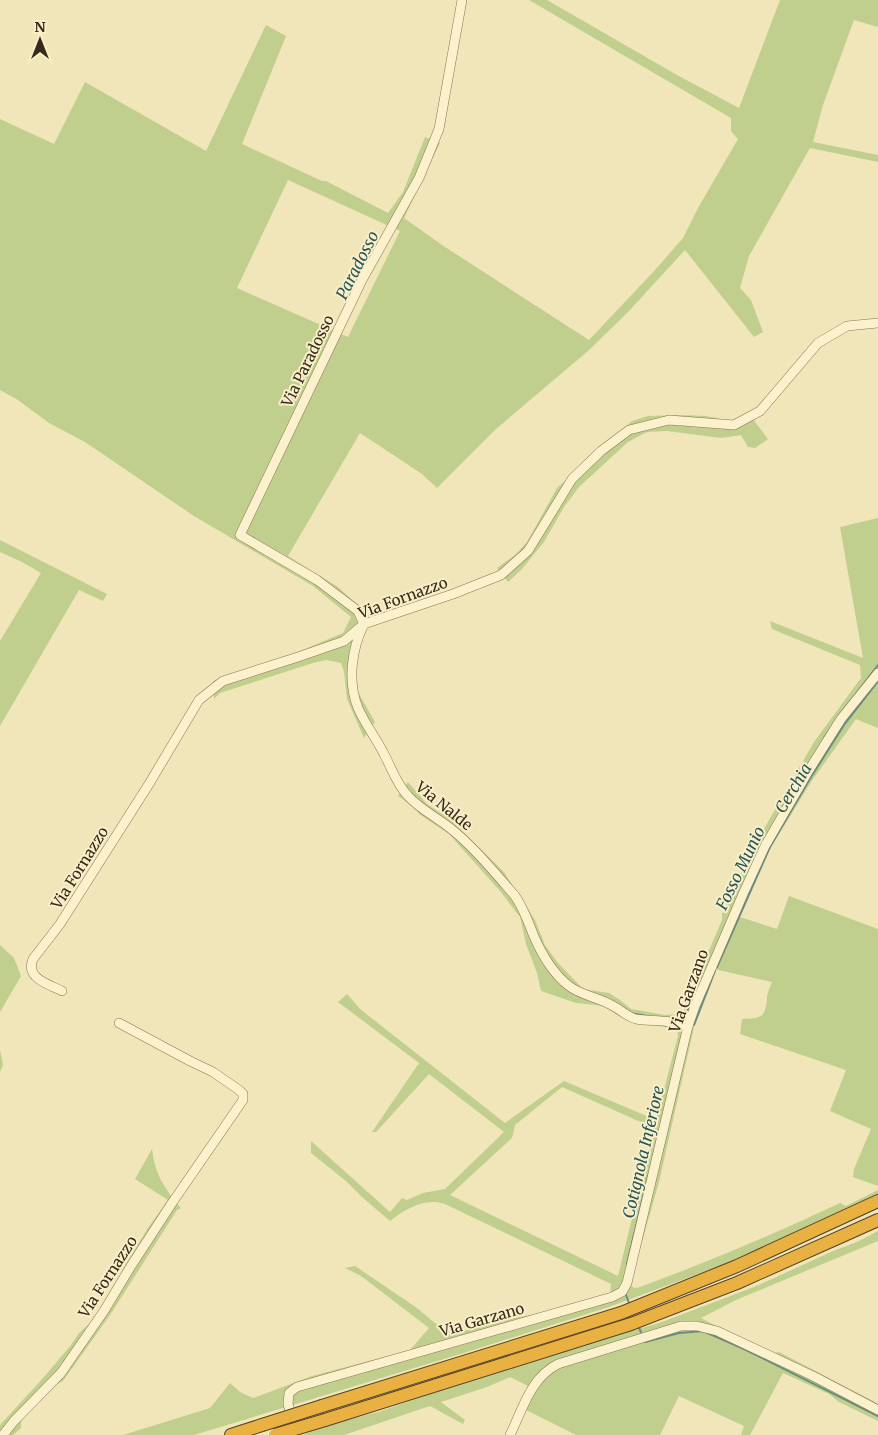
<svg xmlns="http://www.w3.org/2000/svg" width="878" height="1435" font-family="Merriweather,serif">
<style>
.green{fill:#c0cf8d;fill-rule:evenodd}
.lines{fill:none;stroke-linecap:round;stroke-linejoin:round}
.stream{stroke:#668e88;stroke-width:2}
.minor-casing{stroke:#887553;stroke-width:10}
.highway-casing{stroke:#554228;stroke-width:14}
.minor{stroke:#fbf2cd;stroke-width:9}
.highway{stroke:#e9b141;stroke-width:12}
.highway-bridge-casing{stroke:#554228;stroke-width:14;stroke-linecap:butt}
.highway-bridge{stroke:#e9b141;stroke-width:12}
.labels{text-anchor:middle;stroke-width:4;stroke-linejoin:round;paint-order:stroke}
.street-label{font-size:15px;fill:#362a19;stroke:#f8efc9}
.water-label{font-size:16px;font-style:italic;fill:#275557;stroke:#f8efc9}
</style>
<rect width="100%" height="100%" fill="#f1e6b9"/>
<g class="green">
<path d="M529,0H547L677,75L739,108L780,0H878V27L854,20L823,105L813,142L878,155V162L810,148L749,256L740,288L751,300L763,332L754,337L685,250L628,312L588,351L496,429L437,488L422,474L360,433L288,556L338,587L369,615L353,641L358,692L375,722L364,738L347,699L344,672L341,663L326,660L313,663L220,693L214,699L213,681L298,652L343,633L351,617L313,586L194,516L85,442L49,423L18,400L0,390V119L54,144L85,82L206,151L266,25L286,36L242,144L322,181H326L388,213L403,192L425,137L440,143L404,218L442,245L589,340L656,269L683,238L698,208L738,139L731,131V118ZM288,180L400,231L348,337L237,288Z"/>
<path d="M749,414L768,439L755,448L748,447L741,435L721,438L667,431L647,432L628,442L579,487L564,507L544,542L521,570L508,582L497,568L515,555L527,542L557,488L632,421L648,416L679,415L707,416L729,421Z"/>
<path d="M878,518V728L856,719L811,782L760,865L737,917L743,918L777,929L789,896L878,929V1186L853,1177L854,1169L871,1129L830,1111L846,1070L740,1034L742,1019C760,1018 765,1019 767,999C767,993 770,987 772,982L714,969L697,1011L694,1027L659,1182L631,1281V1286L635,1288L640,1287C708,1262 774,1234 840,1203L846,1206L878,1190V1199L787,1241L609,1307L467,1352L194,1435H123L210,1408L230,1383L240,1392L253,1398L312,1376L410,1350L429,1328L361,1276L345,1268L355,1266L417,1308L435,1323L453,1333L460,1332L508,1319L548,1312L610,1296L611,1284L445,1204C424,1197 406,1209 390,1221L363,1198L346,1181L311,1153V1141L390,1212L402,1198L407,1200L423,1193L445,1189L504,1132L429,1074L376,1132H372L419,1063L338,1002L347,994L360,1009L505,1123L564,1081L656,1120L678,1036L677,1029L639,1023L617,1015L604,1006L576,1003L541,991L537,973L526,944L520,917L500,891L449,834L419,814L414,807L398,796L408,782L427,804L450,819L504,872L535,920L545,945L558,963L583,989L609,993L620,1000L631,1009L665,1015L682,1014L722,920V914L753,848L814,742L861,678L860,665L772,629L770,621L863,658L840,527ZM562,1087L654,1128L618,1276L450,1195L512,1138L515,1125Z"/>
<path d="M0,540L107,594L103,601L79,590L0,726V641L41,573L22,562L0,552Z"/>
<path d="M0,945L14,958L21,976L0,1012V1050L3,1065L0,1072Z"/>
<path d="M152,1149C155,1175 165,1189 181,1208L177,1210L110,1315L63,1381L33,1397L21,1422V1428L13,1435H0V1425L44,1377L71,1345L79,1333L112,1303L123,1269L148,1228L168,1200L135,1179Z"/>
<path d="M878,1231V1241L736,1300L701,1318L770,1354L779,1352L873,1401L878,1404V1421L839,1402L829,1394L783,1373L750,1435H741L744,1426L679,1396L660,1435H576L518,1406L528,1386L510,1377L487,1387L441,1402L465,1420L463,1424L430,1406L344,1435H302L321,1427L378,1412L494,1372L662,1322L759,1285L833,1251L857,1242Z"/>
</g>
<g class="lines">
<g class="stream">
<path d="M853,698L878,665"/>
<path d="M824,738L832,726"/>
<path d="M717,967L770,847L811,777L844,725L878,681"/>
<path d="M636,1014L646,1016"/>
<path d="M670,1018L684,1019L698,988"/>
<path d="M694,1025L715,971"/>
<path d="M627,1264L648,1176"/>
<path d="M626,1295L629,1303"/>
<path d="M639,1328L641,1332"/>
<path d="M645,1342L679,1333L703,1331L744,1349L878,1416"/>
</g>
<defs>
<g id="minor">
<path d="M462,0L439,129L419,178L362,280L240,535L317,580L358,611L364,624C352,648 347,681 358,708C365,724 376,738 384,754C391,767 397,785 408,796C420,809 436,817 450,828C473,846 496,874 515,896C523,907 528,921 533,934C541,953 552,973 569,986C582,996 599,997 613,1006C621,1010 628,1017 636,1019C647,1021 659,1020 670,1022C676,1023 682,1025 688,1026"/>
<path d="M62,991C48,984 25,978 33,959L60,924L149,784L199,700L223,681L298,657L344,641L364,624L453,594L501,575L528,551L572,479L601,451L629,430L669,420L734,425L760,411L818,343L847,326L878,323"/>
<path d="M3,1435L14,1421L61,1373L104,1311L131,1266L172,1203L243,1100V1094L239,1090L213,1072L190,1061L119,1023"/>
<path d="M297,1435L288,1404L289,1393L297,1387L612,1297L622,1292L627,1283L688,1026L695,1006L743,894L765,846L809,770L841,719L878,673"/>
<path d="M510,1435C523,1409 530,1378 558,1364L681,1326H697L717,1331L813,1376L878,1410"/>
</g>
<g id="highway">
<path d="M322,1406L621,1313L737,1266L878,1201"/>
<path d="M325,1420L631,1324L737,1283L878,1220"/>
<path d="M231,1435L262,1425"/>
</g>
</defs>
<use href="#minor" class="minor-casing"/>
<use href="#highway" class="highway-casing"/>
<use href="#minor" class="minor"/>
<use href="#highway" class="highway"/>
<defs>
<g id="highway-bridge">
<path d="M262,1425L322,1406"/>
<path d="M275,1435L325,1420"/>
</g>
</defs>
<use href="#highway-bridge" class="highway-bridge-casing"/>
<use href="#highway-bridge" class="highway-bridge"/>
</g>
<g class="labels">
<g class="street-label">
<text transform="translate(308 361) rotate(-64)" y="5">Via Paradosso</text>
<text transform="translate(403 598) rotate(-20)" y="5">Via Fornazzo</text>
<text transform="translate(444 806) rotate(39)" y="5">Via Nalde</text>
<text transform="translate(80 868) rotate(-58)" y="5">Via Fornazzo</text>
<text transform="translate(689 991) rotate(-70)" y="5">Via Garzano</text>
<text transform="translate(108 1277) rotate(-57)" y="5">Via Fornazzo</text>
<text transform="translate(482 1320) rotate(-16)" y="5">Via Garzano</text>
</g>
<g class="water-label">
<text transform="translate(357 265) rotate(-63)" y="6">Paradosso</text>
<text transform="translate(793 788) rotate(-59)" y="6">Cerchia</text>
<text transform="translate(740 868) rotate(-64)" y="6">Fosso Munio</text>
<text transform="translate(643 1152) rotate(-77)" y="6">Cotignola Inferiore</text>
</g>
</g>
<g transform="translate(40 40)" stroke="#f8efc9" stroke-width="4" paint-order="stroke">
<path d="M0-4L9 19L0 12L-9 19Z" fill="#362a19"/>
<text y="-8" font-size="14" font-weight="bold" text-anchor="middle" fill="#362a19">N</text>
</g>
</svg>
